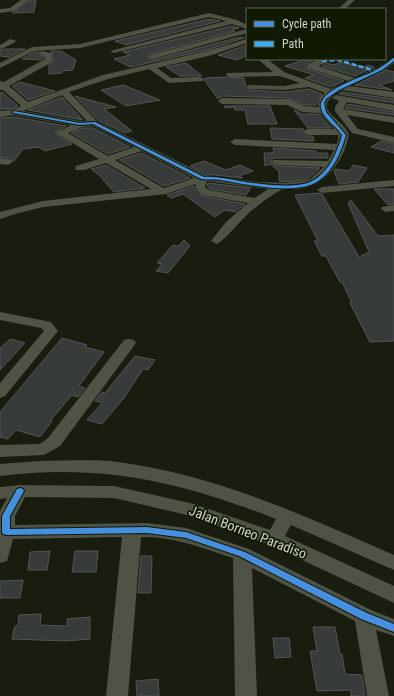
<svg xmlns="http://www.w3.org/2000/svg" width="394" height="696" font-family="'Roboto Condensed',sans-serif">
<style>
.building{fill:#373b3a;stroke:#515554}
.lines{fill:none;stroke-linecap:round;stroke-linejoin:round}
.minor{fill:#4e5346;fill-rule:evenodd}
.quiet{stroke:#3fa9f5;stroke-width:2.5;stroke-dasharray:5 2.5;stroke-linecap:butt}
.cycleway-casing{stroke:#101902;stroke-width:2}
.cycleway{fill:#468fdf;fill-rule:evenodd}
.labels{text-anchor:middle;stroke-width:3.5;stroke-linejoin:round;paint-order:stroke}
.near-street-label{font-size:14px;fill:#cdd4c4;stroke:#101902}
</style>
<rect width="100%" height="100%" fill="#181d0f"/>
<g class="building">
<path d="M29,0H36L34,12L12,13Z"/>
<path d="M209,19L220,21L126,45L115,41Z"/>
<path d="M232,26L239,28L232,29L235,31L150,54L148,57L153,60L240,37L244,38L207,50L130,67L114,59L130,55L123,52Z"/>
<path d="M247,45V55L237,60L218,55Z"/>
<path d="M6,49H25L9,57L0,56V51Z"/>
<path d="M51,51H61L76,60L73,70L62,71V73L49,74V65L53,62Z"/>
<path d="M34,52H39L43,59L40,60L22,59Z"/>
<path d="M307,59L313,60L306,64L308,69L344,81L331,87L305,78L314,75L285,66Z"/>
<path d="M341,62L364,67L368,65L374,67L355,76L322,66L326,63L334,65Z"/>
<path d="M186,63L202,76H180L166,67Z"/>
<path d="M387,70L394,72V81L379,85L392,90L355,85Z"/>
<path d="M226,77L244,78L246,87L251,90L284,92L309,89L322,94L316,105H304L289,98L222,96L218,99L205,81V78Z"/>
<path d="M20,82L55,91L28,100L12,86Z"/>
<path d="M123,85L160,100L126,106L101,90Z"/>
<path d="M2,92L18,106L12,109H0V93Z"/>
<path d="M342,92L394,99V103L339,94Z"/>
<path d="M75,96L116,107L104,109L132,131L125,133L98,120Z"/>
<path d="M62,97L83,120L28,110Z"/>
<path d="M348,104L394,112V115L345,108Z"/>
<path d="M224,106H270L277,124H248L245,110H235L234,107L225,108Z"/>
<path d="M294,110L302,114H319L331,128H308Z"/>
<path d="M14,117L66,126L55,133L72,144L45,151L39,147L23,149L14,161L12,159L0,157V118Z"/>
<path d="M82,128H93L130,147L108,154L71,133Z"/>
<path d="M270,128L304,129L301,133L306,136H313L314,141L272,139Z"/>
<path d="M381,141L394,144V153L371,147Z"/>
<path d="M273,148L316,151L317,153H328V158H273L271,162L277,166L320,168L308,179L289,182L279,181V171L270,164L265,166L264,153H274Z"/>
<path d="M142,153L190,178L164,186L119,160Z"/>
<path d="M204,161L226,170L240,165L253,171L239,176L243,178L205,174L190,166Z"/>
<path d="M106,165L145,188L114,192L99,175L91,169Z"/>
<path d="M353,165L367,168L358,182L339,184L334,171L335,169L349,171Z"/>
<path d="M208,183L251,188L246,195L210,189L207,186Z"/>
<path d="M194,186V189L202,196L245,204L235,212L225,210L215,217L183,194L172,198L167,195Z"/>
<path d="M374,189H394V204L388,205Z"/>
<path d="M319,193L322,194L359,257L369,252L348,203L351,200L378,236L394,235V341L370,342L350,303H352L342,282H340L326,256H322L314,241H318L295,195Z"/>
<path d="M184,240L190,246L168,273L156,271L162,264L157,263L173,245L178,246Z"/>
<path d="M62,338L87,345L85,347L104,352L79,386L85,388L78,397L72,395L50,421H52L40,437L16,430L8,439L0,437V412Z"/>
<path d="M10,339L25,343L0,370V348Z"/>
<path d="M135,356L155,360L148,370L143,369L124,398L102,424L87,420L102,403L95,401L102,392L105,393Z"/>
<path d="M50,551L47,570H28L30,552Z"/>
<path d="M75,551H98L96,572H72Z"/>
<path d="M141,556H152L151,593H138Z"/>
<path d="M23,580L20,598H0V581Z"/>
<path d="M41,614L40,625L67,626V619L90,617V639L66,641L12,639L15,626H18L19,615Z"/>
<path d="M313,627H335L340,654H342L345,674L362,675L365,696H351V690L317,691L310,651H317Z"/>
<path d="M273,638H289L291,657L275,658Z"/>
<path d="M158,679L159,696H137L136,681Z"/>
</g>
<g class="lines">
<g class="minor">
<path d="M21,0H28L14,11L0,13V9L10,8Z"/>
<path d="M348,0H355L345,9H338Z"/>
<path d="M209,13L237,20L247,25V33L153,59L149,57L150,55L247,29L232,24L114,53L110,51L226,21L209,17L80,48L34,51L0,68V63L32,47L80,44Z"/>
<path d="M10,39L17,41L0,50V45Z"/>
<path d="M247,39V43L212,55L157,68L171,78L200,77L204,79L203,81L169,83L149,69L108,79L69,92L97,121L205,175L258,182L289,183L309,180L324,167L277,165L272,162L273,160L328,161L334,150L235,145L230,142L235,139L337,144L339,135H307L302,132L307,129H334L320,113L302,112L287,105L222,104L218,101L222,98L289,99L304,106L318,107L320,98L325,93L309,87L284,90L251,89L247,87L248,85L284,86L300,83L280,76L230,77L226,75L227,73L273,72L259,60L267,59L284,72L331,89L348,81L308,68V64L319,59H325V63L318,66L355,78L376,68L394,57V63L382,72L349,86L394,92V98L342,90C309,108 338,115 348,132C350,136 346,145 345,149C336,169 322,186 299,189C294,190 286,188 281,190C271,195 260,204 251,211C244,217 222,243 217,244L211,241L226,222L248,203L202,195L195,188L196,184L166,194L43,207L15,214L0,219V212L43,201L151,189L106,163L84,170H76L75,168L76,166L99,159L56,133L71,125L14,115L0,117V111L12,110L21,106L3,90H0V81L4,82L45,59L40,53L41,51L51,53L52,62L9,86L28,102L103,75L207,51ZM62,95L87,121H80L23,111ZM93,126L134,147L108,156L68,133L82,127ZM142,151L194,178L164,188L115,160ZM207,181L268,189L255,198L209,190L205,187Z"/>
<path d="M336,95L394,105V111L347,102L343,109L394,117V123L347,115L358,129L394,137V143L352,133L335,111V107L339,101L332,98Z"/>
<path d="M0,158L12,160L13,162L8,165L0,164Z"/>
<path d="M394,180V186L322,193L317,190L322,187Z"/>
<path d="M394,205V211L386,212L381,209L382,207Z"/>
<path d="M0,312L51,322L58,331L5,396L0,398V383L44,331L41,328L0,320Z"/>
<path d="M129,339L134,340L136,343L60,446L44,455L0,457V445L40,444L48,438L124,340Z"/>
<path d="M39,461C65,461 93,459 118,462C216,475 305,516 394,555V570L291,525L285,536L394,586V603L268,544L191,516L114,498L25,497L15,516V525L147,523L186,528L249,549L371,610L394,619V636L376,630L389,696H367L355,621L252,568L257,696H235L233,558C203,548 173,536 141,537L128,696H106L122,537L13,539L7,561L0,563V511L7,498L0,499V487L20,485L114,486L194,504L270,530L276,519C182,482 102,463 0,476V464Z"/>
</g>
<path class="quiet" d="M322,61L338,60L376,71"/>
<defs>
<g id="cycleway">
<path d="M393,58H394V61L382,70L339,90L326,99L324,103L326,112L346,135C341,153 332,174 315,183C291,195 245,184 220,180C214,179 208,180 201,179L93,124L80,125L14,113L12,112L14,111L80,123L95,122L204,177C216,176 228,179 240,181C259,184 293,189 310,182C328,174 337,153 342,135C336,126 324,119 321,109C316,91 360,78 372,72C380,68 386,64 393,58Z"/>
<path d="M20,488L23,489L24,491L10,516V529L147,527L186,532L245,552L367,613L394,624V632L361,619L239,556L186,538L147,533L6,535L3,534L2,532V516L17,489Z"/>
</g>
</defs>
<use href="#cycleway" class="cycleway-casing"/>
<use href="#cycleway" class="cycleway"/>
</g>
<g class="labels">
<g class="near-street-label">
<text transform="translate(248 532) rotate(21)" y="5">Jalan Borneo Paradiso</text>
</g>
</g>
<rect x="246" y="8" width="140" height="52" fill="#101902" stroke="#5c6450"/>
<rect x="254" y="21" width="20" height="6" fill="#468fdf" stroke="#5c6450"/>
<text x="282" y="28" font-size="12" fill="#cdd4c4">Cycle path</text>
<rect x="254" y="41" width="20" height="6" fill="#3fa9f5" stroke="#5c6450"/>
<text x="282" y="48" font-size="12" fill="#cdd4c4">Path</text>
</svg>
